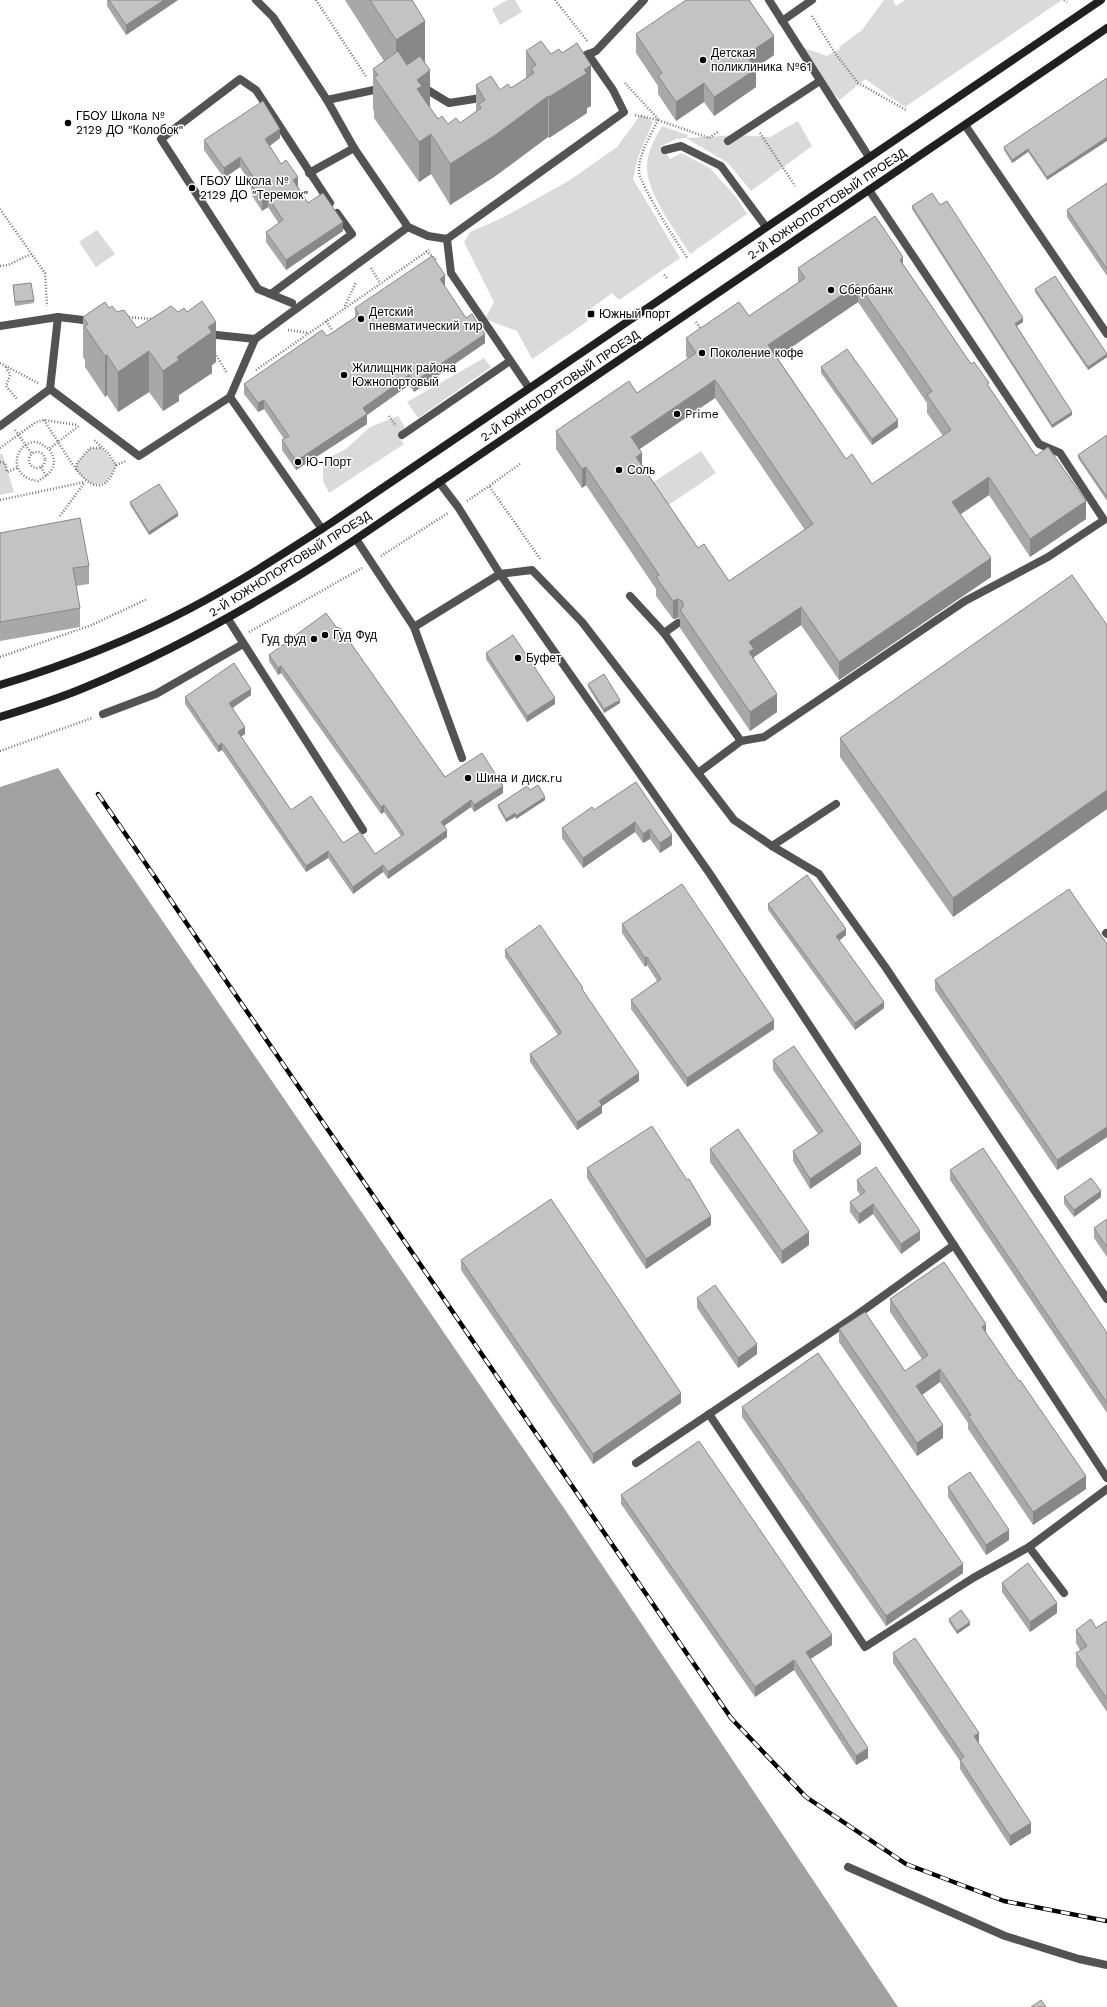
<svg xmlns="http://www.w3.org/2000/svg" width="1107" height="2007" font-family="'Work Sans',sans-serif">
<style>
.green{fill:#dadada}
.water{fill:#a1a1a1}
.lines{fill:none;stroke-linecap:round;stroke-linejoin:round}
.path{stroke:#757575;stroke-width:2.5;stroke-dasharray:1 2;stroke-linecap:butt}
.lane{stroke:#535353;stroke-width:8}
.secondary{stroke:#202020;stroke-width:8}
.rail-casing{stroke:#000;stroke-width:4.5}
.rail{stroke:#fff;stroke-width:3;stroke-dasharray:9;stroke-linecap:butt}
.wall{fill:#a8a8a8;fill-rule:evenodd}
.shaded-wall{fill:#888}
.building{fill:#c3c3c3;stroke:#888;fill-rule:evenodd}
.poi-dot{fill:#000;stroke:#fff;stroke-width:1.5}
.labels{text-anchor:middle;stroke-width:3;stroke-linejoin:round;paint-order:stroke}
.poi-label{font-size:12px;fill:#000;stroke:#fff;text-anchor:start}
.street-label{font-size:12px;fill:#000;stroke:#fff}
</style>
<rect width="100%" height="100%" fill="#fff"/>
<g class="green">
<path d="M507,0H515L522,12L500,25L492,9Z"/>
<path d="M884,0H893L896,6L905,0H1062L905,107L865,79L840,100L830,90L801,47L827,56L840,49L839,47L862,30Z"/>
<path d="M641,114L653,122L638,157L633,179L680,258L619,300L612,293L585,313L588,321L532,359L517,331L485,319L494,302L464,242L470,232L502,218L570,180L617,147Z"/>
<path d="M798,121L812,146L751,191L728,163L686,138L676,139L661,146L670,159L681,153L710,168L736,197L747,214L690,254C676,231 646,193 647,166C647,152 655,138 662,126L688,135L687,138L737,135L770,137Z"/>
<path d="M97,230L115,254L96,267L79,242Z"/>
<path d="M484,358L491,367L418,418L407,402Z"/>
<path d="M398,416L405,427L397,435L404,444L329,493L323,481V461L347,448L370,427Z"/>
<path d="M90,448H102L116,465C107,489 91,491 76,470L77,463Z"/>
<path d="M701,451L716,473L667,506L652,483Z"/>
<path d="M2,453L14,492L0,495V455Z"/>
</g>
<path class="water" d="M58,768L570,1517L898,2007H0V787Z"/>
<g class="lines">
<g class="path">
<path d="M316,0L367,78"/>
<path d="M555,0L588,42"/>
<path d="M1064,0L1067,2"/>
<path d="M812,16L835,53L858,83L906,110"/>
<path d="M625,83L658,119"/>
<path d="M635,115L658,120L709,138L719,131"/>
<path d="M658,120C651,135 638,155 639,172C641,186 678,245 688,259"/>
<path d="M760,133L795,186"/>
<path d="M0,209L45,273L47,306"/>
<path d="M426,251L437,260"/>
<path d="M0,266L8,265L31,254"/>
<path d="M371,268L380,283"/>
<path d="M664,275L668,279"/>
<path d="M345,306L356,282"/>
<path d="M126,317L153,319"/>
<path d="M326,321L332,330"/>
<path d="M696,322L702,331"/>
<path d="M288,330L308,333"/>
<path d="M215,353L227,373"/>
<path d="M0,363L38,383"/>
<path d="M6,367L10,375L6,386L17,399"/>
<path d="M256,370L429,250"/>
<path d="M389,416L396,426"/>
<path d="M44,420L58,442L80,425"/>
<path d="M15,430L32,454"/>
<path d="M0,448L36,422L44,420L77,425"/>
<circle cx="37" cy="460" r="8"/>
<path d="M0,462L5,463L7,472L17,468"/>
<path d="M520,464L489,486L541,560"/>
<path d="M116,465L126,461"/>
<path d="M41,467L46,476C56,467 56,459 49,449L58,442C71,462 99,514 116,465L109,454L93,439"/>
<path d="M76,470L77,463L90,448H102"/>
<path d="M46,476L38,481C7,477 14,444 34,442C40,442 44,446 49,449"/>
<path d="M0,500L85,482"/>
<path d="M467,501L489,486"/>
<path d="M60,516L85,482"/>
<path d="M381,556L448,513"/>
<path d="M249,632L362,568"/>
<path d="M0,657L92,625L147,599"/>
<path d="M0,751L92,718"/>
</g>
<g class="lane">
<path d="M256,0L273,17L327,100L354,148L408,227L428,236L447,239L624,112L613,90L588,54"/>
<path d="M769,0L869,157"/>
<path d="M782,21L812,0"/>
<path d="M584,56L596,51L644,0"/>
<path d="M421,86L449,103L487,97"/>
<path d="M327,100L383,88"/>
<path d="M965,125L1107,334"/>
<path d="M728,141L820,81"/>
<path d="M665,150L681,146L721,166L766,227"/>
<path d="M309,173L354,148"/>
<path d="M447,239L451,273L529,388"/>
<path d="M271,294L352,234L337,213"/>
<path d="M292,303L258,289L161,139L240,79L256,90L330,203"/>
<path d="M0,326L58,317L92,321"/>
<path d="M207,334L255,339"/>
<path d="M50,389L58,317"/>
<path d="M230,397L322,529"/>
<path d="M0,426L50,389L139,456L230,397L255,339L408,227"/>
<path d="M402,435L510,361"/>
<path d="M439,482L458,507L500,574L710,874L1107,1478"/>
<path d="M356,539L414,627L462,758"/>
<path d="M630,596L664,633L741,741L698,773"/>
<path d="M228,619L363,830"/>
<path d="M414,627L500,574L532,570L582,622L734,820L772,846L819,874L886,968L1107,1299"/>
<path d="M664,633L678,623"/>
<path d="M103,714L156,694L243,644"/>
<path d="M741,741L764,737L965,601L1048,557L1104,520L1060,453L1039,444L869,190"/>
<path d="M772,846L836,804"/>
<path d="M1106,933L1107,934"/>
<path d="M709,1414L865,1647L973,1578L1029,1547L1107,1489"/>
<path d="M636,1463L854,1317L954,1245"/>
<path d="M1029,1547L1064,1593"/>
<path d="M848,1867L1005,1936L1079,1959L1107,1965"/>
</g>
<g class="secondary">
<path d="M0,685C66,665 130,640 191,608C240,582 286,552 331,523L1101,0"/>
<path d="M0,717C29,708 58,699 86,687C181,648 270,596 356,539L1107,28"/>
</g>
<defs>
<path id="rail" d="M98,794L731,1718L806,1797L906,1864L1004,1901L1107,1921"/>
</defs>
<use href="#rail" class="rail-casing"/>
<use href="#rail" class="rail"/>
</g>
<g class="wall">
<path d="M107,0H178L126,35L107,6Z"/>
<path d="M345,0H412L425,61V62L430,108L438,119L448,124L460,123L476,112V85L500,90L511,88L526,78V51L591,106L587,108V113L549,138L548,137L494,177L450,205L431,174L419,182L374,118V111L373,109V69L384,61Z"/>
<path d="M750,0L774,55L755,68L756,87L714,116L704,102L676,121L658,94V86L636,53V34Z"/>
<path d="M1107,78L1047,180L1028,152L1012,163L1004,150V147Z"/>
<path d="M280,138L270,146L281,164L298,187L308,203L343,231L286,270L266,242V232L279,224L268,207L262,211L251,194V184L240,167L224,178L204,150V140Z"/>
<path d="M1107,183V276L1067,217V210Z"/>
<path d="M940,205L1023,322L1017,326L1072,415L1052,428L912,209V206Z"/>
<path d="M903,264L971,364L989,387L1036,456L1086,519L1030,557L989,495L961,514L991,577L839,680L801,625L754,657V659L777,712L750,731L680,628V619L678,618L673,619L656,596V589L586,485L582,488L556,449V431L637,393L688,359L686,356V338L749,316L798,283V268ZM858,302L927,403V413L943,436L872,484L846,459L777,357ZM715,398L805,530L729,581L698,548L642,465L639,449Z"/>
<path d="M13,285L34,300V303L15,306Z"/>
<path d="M445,285L444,286L466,318L485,343L414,392L409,385L367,415V424L296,470L282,450V440L284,439L264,409L258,412L244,394V384L327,336L355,317V308Z"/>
<path d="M1035,289L1107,357L1088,370L1035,292Z"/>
<path d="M109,308L117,312L137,328L216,362L212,365V373L179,395V401L163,411L149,392L118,412L107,395L105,397L85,367V360L83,357V317Z"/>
<path d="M821,367L898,427L872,445L821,373Z"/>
<path d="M1107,435V501L1078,458V455Z"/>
<path d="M130,502L178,516L149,535L130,505Z"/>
<path d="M0,533L89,566V584L76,586L80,608V627L0,641Z"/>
<path d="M1107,625V809L953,917L840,757V738Z"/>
<path d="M336,627L445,777L503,793L474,812L471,807L444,826L447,837L388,879L383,872L353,894L328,858L306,872L222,750L218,752L185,704V697L251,695L233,708L245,734L241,736L291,810L343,843L375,854L401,836L384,812L381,814L281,673L278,675L269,661V655Z"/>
<path d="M486,653L555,704L527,722L486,659Z"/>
<path d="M588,684L620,703L604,713L588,687Z"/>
<path d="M636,782L672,845L660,853L650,839L643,843L635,832L583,868L562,838V828L594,810Z"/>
<path d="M530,790L545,800L516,819L515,817L506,822L498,808V805Z"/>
<path d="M768,904L846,935L839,941L884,1008L855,1030L768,910Z"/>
<path d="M622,924L774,1029L687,1087L631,1009V1000L657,981L647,965L645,967L622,933Z"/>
<path d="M1107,944V1137L1057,1170L935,990V980Z"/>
<path d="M505,950L583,992L639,1081L602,1106V1113L577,1130L530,1062V1054L558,1035L505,957Z"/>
<path d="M773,1060L861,1154L810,1189L793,1161V1151L818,1134L773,1070Z"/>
<path d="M710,1149L809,1245L782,1264L710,1162Z"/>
<path d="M587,1168L711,1225L646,1269L587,1178Z"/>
<path d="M950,1170L1107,1333V1413L950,1180Z"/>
<path d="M857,1180L920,1240L901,1254L873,1214L859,1224L850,1212V1202L860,1195L857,1190Z"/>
<path d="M1064,1197H1101L1074,1217L1064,1204Z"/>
<path d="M1107,1219V1257L1094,1238V1228Z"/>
<path d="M461,1260L681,1403L593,1464L461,1270Z"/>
<path d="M697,1298L757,1354L738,1368L697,1308Z"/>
<path d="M890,1299L986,1333L1086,1489L1033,1525L968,1429V1423L940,1382L922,1395L943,1438L917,1456L839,1342V1329L905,1371L922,1359L890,1312Z"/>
<path d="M742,1407L963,1573L886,1626L742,1417Z"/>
<path d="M948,1487L1009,1540L986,1555L948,1497Z"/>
<path d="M621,1495L832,1645L810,1659L868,1758L856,1765L794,1670L755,1697L621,1504Z"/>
<path d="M1002,1583L1057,1613L1030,1632L1002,1592Z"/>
<path d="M949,1619L970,1625L957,1634L949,1622Z"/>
<path d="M1107,1621V1712L1076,1666V1653L1080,1650L1076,1643V1630L1096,1628Z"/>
<path d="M893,1653L979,1742L978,1743L1031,1833L1010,1846L960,1769V1761L893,1663Z"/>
</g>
<g class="shaded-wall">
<path d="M164,0H178L126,35V25Z"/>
<path d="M425,21V61L396,80V40Z"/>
<path d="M774,36V55L746,74V55Z"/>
<path d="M591,65V106L587,108V113L549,138V97L584,70Z"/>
<path d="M756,69V87L714,116V97Z"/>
<path d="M430,70V110L417,129V80Z"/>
<path d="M704,83V102L676,121V102Z"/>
<path d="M548,96V137L494,177L450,205V164Z"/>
<path d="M280,129V138L265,149V139Z"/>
<path d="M431,134V174L419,182V142Z"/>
<path d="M1107,137V141L1047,180V177Z"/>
<path d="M1028,149V152L1012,163V160Z"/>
<path d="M240,157V167L224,178V168Z"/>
<path d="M298,177V187L293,190V180Z"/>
<path d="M268,197V207L262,211V201Z"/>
<path d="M343,222V231L286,270V260Z"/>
<path d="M903,257V276L900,260Z"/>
<path d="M445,275V285L440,289V279Z"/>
<path d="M858,284V302L768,363V345Z"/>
<path d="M1023,318V322L1015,327V324Z"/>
<path d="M216,322V362L212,365V373L179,395V401L163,411V371L177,357L208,327Z"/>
<path d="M485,334V343L414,392V382Z"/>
<path d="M149,351V392L118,412V372Z"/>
<path d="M1107,354V357L1088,370V367Z"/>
<path d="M107,355V395L105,397V356Z"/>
<path d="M409,375V385L367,415V424L296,470V461L363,408Z"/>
<path d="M715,380V398L631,455V437Z"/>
<path d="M264,400V409L258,412V403Z"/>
<path d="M1072,412V415L1052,428V425Z"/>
<path d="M898,420V427L872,445V439Z"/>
<path d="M642,453V471L636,457Z"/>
<path d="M586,467V485L582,488V469Z"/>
<path d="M989,477V495L952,520V502Z"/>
<path d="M1086,501V519L1030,557V539Z"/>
<path d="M178,513V516L149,535V532Z"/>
<path d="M991,558V577L839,680V662Z"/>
<path d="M678,599V618L673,619V601Z"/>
<path d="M801,607V625L754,657V667L749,670V642Z"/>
<path d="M281,666V673L278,675V668Z"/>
<path d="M251,689V695L229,710V703Z"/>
<path d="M777,694V712L750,731V712Z"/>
<path d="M555,698V704L527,722V716Z"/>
<path d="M620,700V703L604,713V709Z"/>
<path d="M245,727V734L238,739V732Z"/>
<path d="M222,743V750L218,752V746Z"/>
<path d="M503,786V793L474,812V805Z"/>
<path d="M1107,790V809L953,917V898Z"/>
<path d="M545,797V800L516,819V816Z"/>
<path d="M471,800V807L441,828V822Z"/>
<path d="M384,805V812L381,814V807Z"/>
<path d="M515,813V817L506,822V819Z"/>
<path d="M635,822V832L583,868V858Z"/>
<path d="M650,829V839L643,843V834Z"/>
<path d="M447,830V837L388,879V872Z"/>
<path d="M672,835V845L660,853V843Z"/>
<path d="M328,851V858L306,872V866Z"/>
<path d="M383,865V872L353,894V887Z"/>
<path d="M846,929V935L836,943V936Z"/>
<path d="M647,957V965L645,967V958Z"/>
<path d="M884,1002V1008L855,1030V1023Z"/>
<path d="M774,1020V1029L687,1087V1078Z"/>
<path d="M639,1073V1081L602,1106V1113L577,1130V1122L599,1101Z"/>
<path d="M1107,1127V1137L1057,1170V1160Z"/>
<path d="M861,1144V1154L810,1189V1179Z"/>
<path d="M1101,1191V1197L1074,1217V1210Z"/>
<path d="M873,1204V1214L859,1224V1214Z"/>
<path d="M711,1216V1225L646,1269V1259Z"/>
<path d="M920,1231V1240L901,1254V1244Z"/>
<path d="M809,1232V1245L782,1264V1251Z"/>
<path d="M986,1324V1337L982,1327Z"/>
<path d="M757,1344V1354L738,1368V1358Z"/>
<path d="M940,1369V1382L916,1399V1386Z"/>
<path d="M681,1393V1403L593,1464V1454Z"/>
<path d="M943,1425V1438L917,1456V1443Z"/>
<path d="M1086,1476V1489L1033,1525V1512Z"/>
<path d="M1009,1530V1540L986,1555V1545Z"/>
<path d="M963,1564V1573L886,1626V1616Z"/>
<path d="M1057,1603V1613L1030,1632V1622Z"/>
<path d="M970,1622V1625L957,1634V1631Z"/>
<path d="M832,1635V1645L806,1662V1652Z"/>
<path d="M794,1660V1670L755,1697V1687Z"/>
<path d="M979,1733V1742L974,1746V1736Z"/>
<path d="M868,1748V1758L856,1765V1756Z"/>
<path d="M1031,1823V1833L1010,1846V1836Z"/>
</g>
<g class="building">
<path d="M109,0H164L126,25Z"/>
<path d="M370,0H412L425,21L396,40Z"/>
<path d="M686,0H749L774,36L746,55L756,69L714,97L704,83L676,102L658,76L662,73L636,34Z"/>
<path d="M541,41L551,54L559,49L562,53L577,43L591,65L584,70L587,73L549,97L548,96L494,136L450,164L431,134L419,142L374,77L378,75L373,69L398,51L407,65L420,56L430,70L417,80L422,86L417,89L438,119L442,116L448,124L456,118L460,123L481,108L479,104L485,100L476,85L491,76L500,90L508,84L511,88L534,73L531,68L536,65L526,51Z"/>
<path d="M1107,78V137L1047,177L1028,149L1012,160L1004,147Z"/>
<path d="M263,101L280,129L265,139L281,164L286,160L298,177L293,180L308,203L323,193L343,222L286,260L266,232L283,220L268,197L262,201L251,184L256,181L240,157L224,168L204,140Z"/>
<path d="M1107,183V269L1067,210Z"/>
<path d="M932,193L940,205L947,201L1023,318L1015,324L1072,412L1052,425L912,206Z"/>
<path d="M875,216L903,257L900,260L971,364L974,362L989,383L987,384L1036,456L1048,447L1086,501L1030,539L989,477L952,502L991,558L839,662L801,607L749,642L754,649L749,652L777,694L750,712L680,610L683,607V602L678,599L673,601L656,577L659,575L586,467L582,469L556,431L629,381L637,393L696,353L686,338L739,302L749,316L805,278L798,268ZM858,284L932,391L927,395L951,430L872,484L852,454L846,459L768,345ZM715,380L813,524L729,581L704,544L698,548L636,457L642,453L631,437Z"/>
<path d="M432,256L445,275L440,279L466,318L472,314L485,334L414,382L409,375L363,408L367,414L296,461L282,440L289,436L264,400L258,403L244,384L322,330L327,336L359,315L355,308Z"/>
<path d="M1055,276L1107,354L1088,367L1035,289Z"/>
<path d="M31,283L34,300L15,302L13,285Z"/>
<path d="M202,301L216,322L208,327L212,332L177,357L179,360L163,371L149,351L118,372L107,355L105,356L85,327L88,324L83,317L105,302L109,308L112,306L117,312L124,310L137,328L171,306L178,312L184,308L187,312Z"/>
<path d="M847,349L898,420L872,439L821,367Z"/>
<path d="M1107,435V497L1078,455Z"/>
<path d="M159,484L178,513L149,532L130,502Z"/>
<path d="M80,518L89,566L73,568L80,608L0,622V533Z"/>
<path d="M1072,575L1107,625V790L953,898L840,738Z"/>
<path d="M326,613L336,627L340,628L445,777L482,753L503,786L474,805L471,800L441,822L447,830L388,872L383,865L353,887L328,851L306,866L222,743L218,746L185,697L234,663L251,689L229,703L245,727L238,732L291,810L311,796L343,843L360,832L375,854L404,834L384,805L381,807L281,666L278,668L269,655Z"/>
<path d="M513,635L555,698L527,716L486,653Z"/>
<path d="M604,674L620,700L604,709L588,684Z"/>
<path d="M636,782L672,835L660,843L650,829L643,834L635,822L583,858L562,828L592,807L594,810Z"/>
<path d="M538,785L545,797L516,816L515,813L506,819L498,805L527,786L530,790Z"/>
<path d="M807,875L846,929L836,936L884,1002L855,1023L768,904Z"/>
<path d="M682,884L774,1020L687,1078L631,1000L661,979L647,957L645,958L622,924Z"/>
<path d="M1069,889L1107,944V1127L1057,1160L935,980Z"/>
<path d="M540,925L583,988L582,989L639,1073L599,1101L602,1105L577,1122L530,1054L561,1033L560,1030L505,950Z"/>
<path d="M794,1046L861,1144L810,1179L793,1151L823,1131L773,1060Z"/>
<path d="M652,1126L687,1180L689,1179L711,1216L646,1259L587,1168Z"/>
<path d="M738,1129L809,1232L782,1251L710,1149Z"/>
<path d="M983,1148L1107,1333V1403L950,1170Z"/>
<path d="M876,1167L920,1231L901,1244L873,1204L859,1214L850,1202L865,1192L857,1180Z"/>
<path d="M1091,1178L1101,1191L1074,1210L1064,1197Z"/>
<path d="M551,1199L681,1393L593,1454L461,1260Z"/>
<path d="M1107,1219V1247L1094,1228Z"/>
<path d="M944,1262L986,1324L982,1327L1019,1381L1020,1380L1086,1476L1033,1512L968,1416L971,1415L940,1369L916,1386L943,1425L917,1443L839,1329L865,1312L905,1371L928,1355L890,1299Z"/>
<path d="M715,1285L757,1344L738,1358L697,1298Z"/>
<path d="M818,1353L963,1564L886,1616L742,1407Z"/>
<path d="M699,1441L832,1635L806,1652L868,1748L856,1756L794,1660L755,1687L621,1495Z"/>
<path d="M970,1472L1009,1530L986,1545L948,1487Z"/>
<path d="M1028,1563L1057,1603L1030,1622L1002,1583Z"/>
<path d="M961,1610L970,1622L957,1631L949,1619Z"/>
<path d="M1091,1619L1096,1628L1107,1621V1699L1076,1653L1087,1646L1076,1630Z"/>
<path d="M915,1638L979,1733L974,1736L1031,1823L1010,1836L960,1760L964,1757L893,1653Z"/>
<path d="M1041,2000L1046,2007H1031Z"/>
</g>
<g class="poi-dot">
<circle cx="703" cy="60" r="4"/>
<circle cx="68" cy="123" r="4"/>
<circle cx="192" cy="188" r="4"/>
<circle cx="831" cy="290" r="4"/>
<rect x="587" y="310" width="8" height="8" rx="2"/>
<circle cx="361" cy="319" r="4"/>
<circle cx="702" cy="353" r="4"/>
<circle cx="344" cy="375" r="4"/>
<circle cx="677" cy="414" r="4"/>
<circle cx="298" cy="462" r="4"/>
<circle cx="619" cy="470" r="4"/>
<circle cx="325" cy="635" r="4"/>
<circle cx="314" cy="639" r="4"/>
<circle cx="518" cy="658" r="4"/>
<circle cx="468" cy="778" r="4"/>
</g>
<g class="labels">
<g class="poi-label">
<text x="711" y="57">Детская<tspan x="711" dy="14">поликлиника №61</tspan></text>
<text x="76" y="120">ГБОУ Школа №<tspan x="76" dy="14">2129 ДО "Колобок"</tspan></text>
<text x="200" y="185">ГБОУ Школа №<tspan x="200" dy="14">2129 ДО "Теремок"</tspan></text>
<text x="839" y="294">Сбербанк</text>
<text x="369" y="316">Детский<tspan x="369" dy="14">пневматический тир</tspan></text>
<text x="599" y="318">Южный порт</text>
<text x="710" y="357">Поколение кофе</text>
<text x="352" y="372">Жилищник района<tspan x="352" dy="14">Южнопортовый</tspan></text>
<text x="685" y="418">Prime</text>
<text x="306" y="466">Ю-Порт</text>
<text x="627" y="474">Соль</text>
<text x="333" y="639">Гуд Фуд</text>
<text x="306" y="643" text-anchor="end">Гуд фуд</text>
<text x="526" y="662">Буфет</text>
<text x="476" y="782">Шина и диск.ru</text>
</g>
<g class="street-label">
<text transform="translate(827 204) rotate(-34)" y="4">2-Й ЮЖНОПОРТОВЫЙ ПРОЕЗД</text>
<text transform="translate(560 386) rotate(-34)" y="4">2-Й ЮЖНОПОРТОВЫЙ ПРОЕЗД</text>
<text transform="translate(290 564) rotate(-32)" y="4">2-Й ЮЖНОПОРТОВЫЙ ПРОЕЗД</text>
</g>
</g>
</svg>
